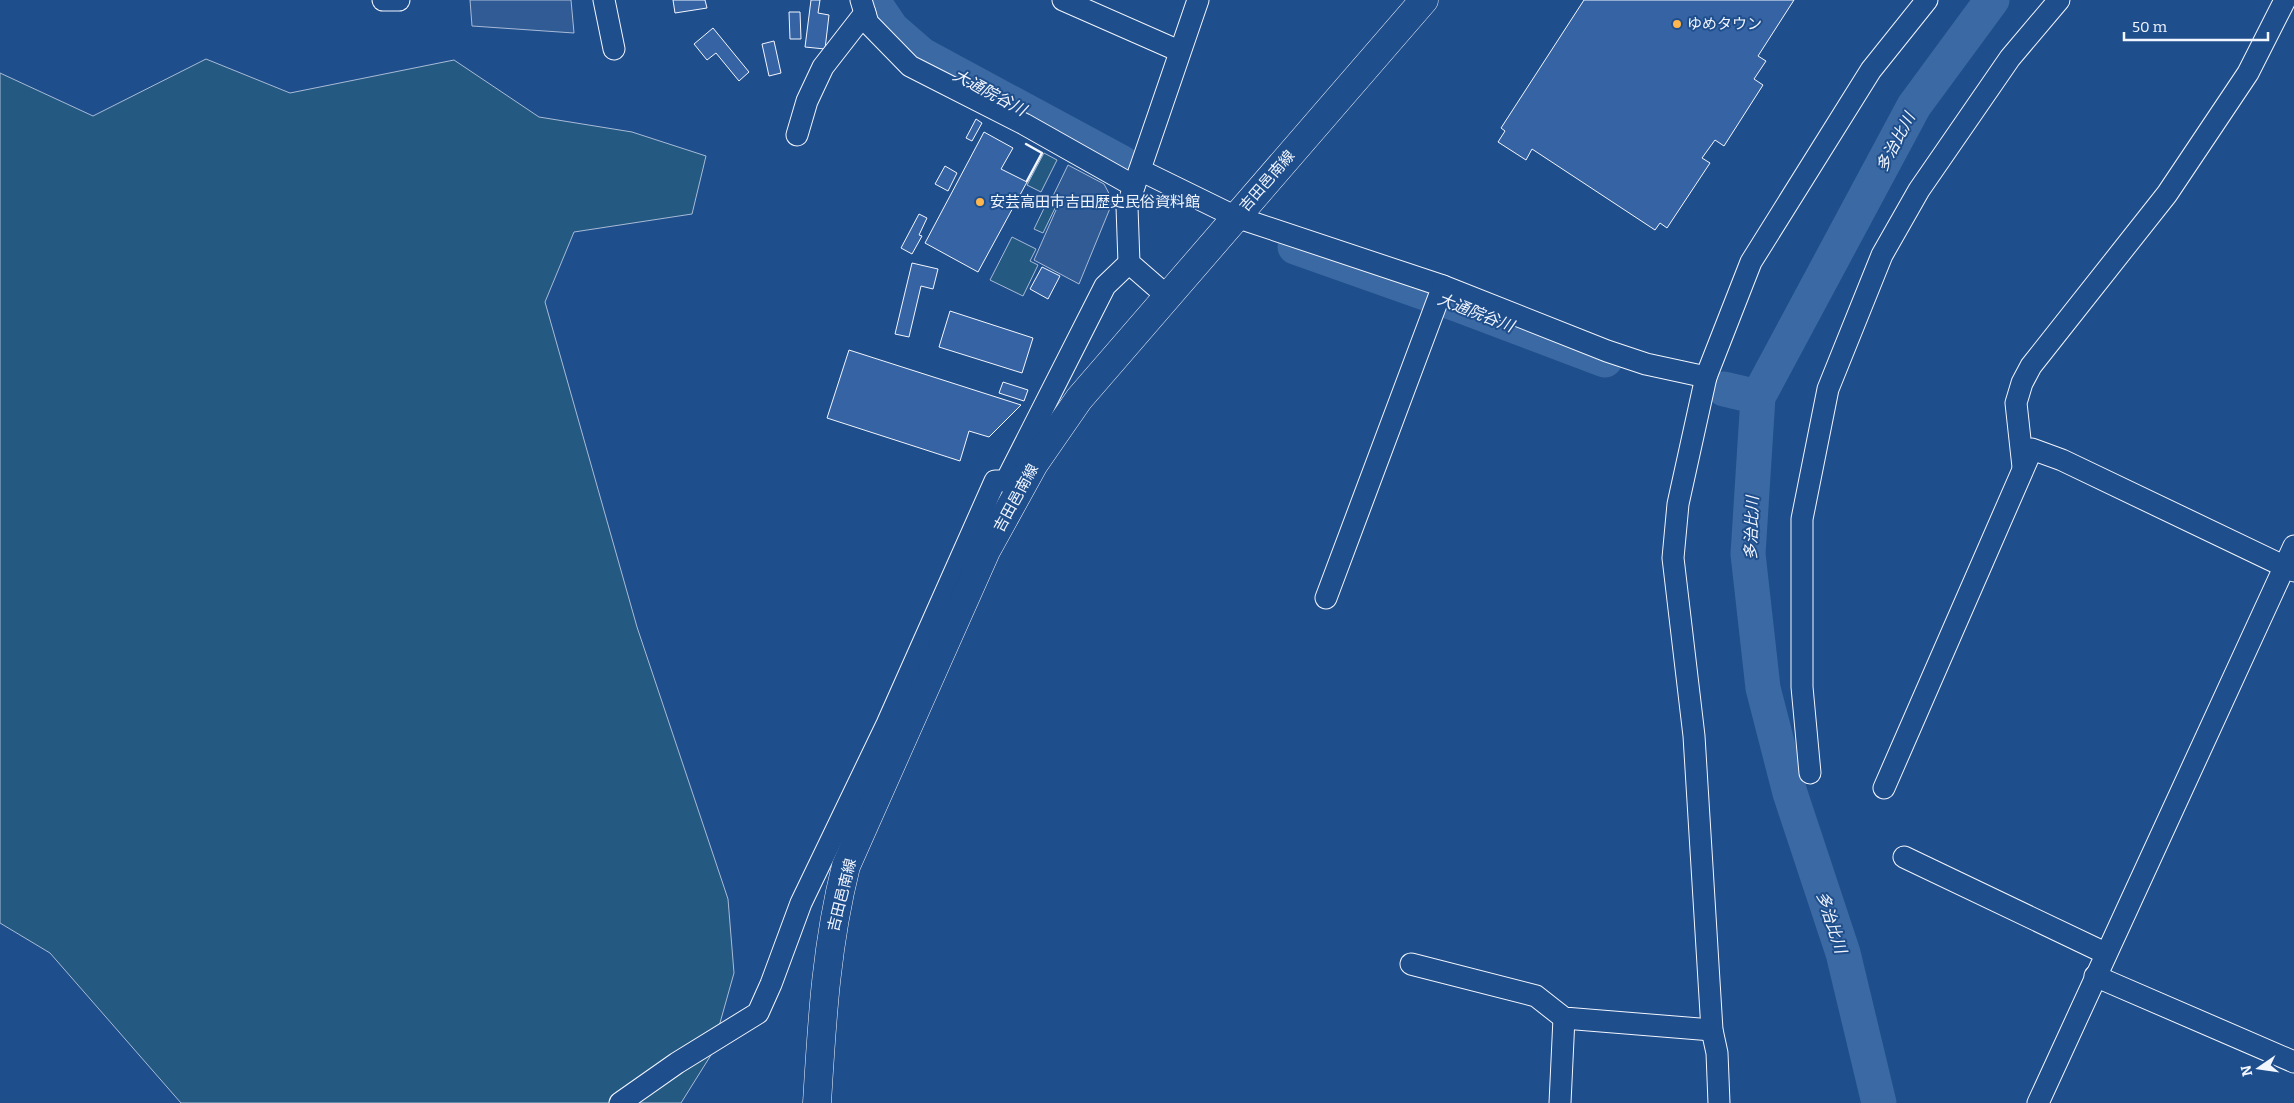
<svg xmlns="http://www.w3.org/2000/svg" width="2294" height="1103" font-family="Bitter,'Noto Sans JP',serif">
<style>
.green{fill:#245a82;stroke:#a8bbd7}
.parking{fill:#305b95;stroke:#a8bbd7}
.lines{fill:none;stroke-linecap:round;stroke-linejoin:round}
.river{stroke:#3b69a3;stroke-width:35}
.building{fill:#3563a3;stroke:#f2f6ff}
.minor-casing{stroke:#f2f6ff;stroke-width:23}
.major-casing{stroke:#f2f6ff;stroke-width:29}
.minor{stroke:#1f4e8c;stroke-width:21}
.major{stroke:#1f4e8c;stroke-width:28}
.wall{stroke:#f2f6ff;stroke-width:2.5}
.poi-dot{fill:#ffb74d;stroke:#1f4e8c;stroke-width:2}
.labels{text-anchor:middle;stroke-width:4;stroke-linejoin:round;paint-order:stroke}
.poi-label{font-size:15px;fill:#f2f6ff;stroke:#1f4e8c;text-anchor:start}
.street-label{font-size:15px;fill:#f2f6ff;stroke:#1f4e8c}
.water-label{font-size:16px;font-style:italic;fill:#f2f6ff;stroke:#1f4e8c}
</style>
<rect width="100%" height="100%" fill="#1f4e8c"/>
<g class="green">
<path d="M206,59L290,93L454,60L539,117L632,132L706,156L692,214L574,232L545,302L637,627L728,899L734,973L711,1055L681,1103H181L50,953L0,923V73L93,116Z"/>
<path d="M1044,153L1057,160L1041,192L1027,185Z"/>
<path d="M1049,198L1058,202L1043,233L1034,229Z"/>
<path d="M1012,237L1036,249L1030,261L1038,265L1023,296L990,280Z"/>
</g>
<g class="parking">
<path d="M470,0H571L574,33L472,26Z"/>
<path d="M1068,165L1104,184L1113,201L1079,284L1034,260L1060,201L1053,196Z"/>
</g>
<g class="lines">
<g class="river">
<path d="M875,0L877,7L892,29L922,55L1122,163"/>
<path d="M1295,247L1459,305L1605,360"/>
<path d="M1724,389L1758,397"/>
<path d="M1879,1103L1843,953L1790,793L1763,688L1748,554L1758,397L1914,106L1992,0"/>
</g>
</g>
<g class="building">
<path d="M673,0H705L707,8L675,13Z"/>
<path d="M811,0H820L818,13L829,15L825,49L805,47Z"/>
<path d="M1584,0H1794L1758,56L1766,61L1754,79L1763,85L1724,146L1715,140L1702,158L1710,163L1667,228L1660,223L1655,230L1532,149L1526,160L1498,142L1505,131L1501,128Z"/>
<path d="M789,12H800L801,39H790Z"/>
<path d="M713,28L749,72L739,81L716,53L707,60L694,44Z"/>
<path d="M774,41L781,73L769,76L762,44Z"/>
<path d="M976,119L982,123L972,141L966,138Z"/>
<path d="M984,132L1013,148L1001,169L1027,182L978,272L925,243Z"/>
<path d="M945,166L957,173L948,191L935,184Z"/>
<path d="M919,214L927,218L919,235L922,236L912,254L901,248Z"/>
<path d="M912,263L938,269L933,289L921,286L909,337L895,334Z"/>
<path d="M1042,267L1060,276L1048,299L1030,289Z"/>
<path d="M950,311L1033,338L1022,373L939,347Z"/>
<path d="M849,350L1021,405L989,437L969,431L960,461L827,418Z"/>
<path d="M1003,382L1028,390L1024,401L999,393Z"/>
</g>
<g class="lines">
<defs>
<g id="minor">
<path d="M383,0H399"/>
<path d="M604,0L614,49"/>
<path d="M861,0L868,23L910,66L1024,124L1134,186"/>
<path d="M1063,0L1179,51"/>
<path d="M797,135L807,101L823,67L865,13"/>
<path d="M1140,170L1236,217L1443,286L1326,598"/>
<path d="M1443,286L1607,351L1646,364L1706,377"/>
<path d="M1168,297L1129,263L1127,207L1198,0"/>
<path d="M2023,467L2016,403L2022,383L2031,366L2167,194L2248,73L2285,0"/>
<path d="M1810,773L1802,687V519L1828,389L1882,255L1919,190L2010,58L2059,0"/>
<path d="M1884,788L2032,449L2062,460L2294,571"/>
<path d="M1904,857L2105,953"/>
<path d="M1411,964L1536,996L1564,1018L1712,1030"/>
<path d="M2095,976L2294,1062"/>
<path d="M620,1103L677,1063L758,1013L771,984L801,903L887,724L995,481H1006L1105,286L1129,263"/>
<path d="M1560,1103L1564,1018"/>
<path d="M1719,1103L1717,1053L1712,1030L1694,736L1673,558L1678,504L1706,377L1751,262L1871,70L1927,0"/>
<path d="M2038,1103L2294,546"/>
</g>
<path id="major" d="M817,1103C822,1021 826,946 846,866L986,551L1034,464L1079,399L1424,0"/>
</defs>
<use href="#minor" class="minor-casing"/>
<use href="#major" class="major-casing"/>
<use href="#minor" class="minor"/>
<use href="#major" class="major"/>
<path class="wall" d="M1026,144L1042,153L1027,181"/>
</g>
<g class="poi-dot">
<circle cx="1677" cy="24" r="5"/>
<circle cx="980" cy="202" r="5"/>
</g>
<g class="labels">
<g class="poi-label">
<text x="1687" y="29">ゆめタウン</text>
<text x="990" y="207">安芸高田市吉田歴史民俗資料館</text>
</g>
<g class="street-label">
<text transform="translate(1267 181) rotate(-49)" y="5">吉田邑南線</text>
<text transform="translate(1016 498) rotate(-61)" y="5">吉田邑南線</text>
<text transform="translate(842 895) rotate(-76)" y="5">吉田邑南線</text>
</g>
<g class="water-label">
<text transform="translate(990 92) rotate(28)" y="6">大通院谷川</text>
<text transform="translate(1895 142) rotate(-62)" y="6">多治比川</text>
<text transform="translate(1476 312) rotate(21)" y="6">大通院谷川</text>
<text transform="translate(1751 528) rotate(-88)" y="6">多治比川</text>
<text transform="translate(1832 922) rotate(72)" y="6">多治比川</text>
</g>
</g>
<g transform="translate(2259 1068) rotate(257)" stroke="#1f4e8c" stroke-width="4" paint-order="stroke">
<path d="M0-4L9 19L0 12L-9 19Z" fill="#f2f6ff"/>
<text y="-8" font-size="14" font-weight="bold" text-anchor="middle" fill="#f2f6ff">N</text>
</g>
<path d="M2124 32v8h144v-8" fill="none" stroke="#f2f6ff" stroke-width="2.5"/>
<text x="2132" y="32" font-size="15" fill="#f2f6ff" stroke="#1f4e8c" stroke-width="4" paint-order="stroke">50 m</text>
</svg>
